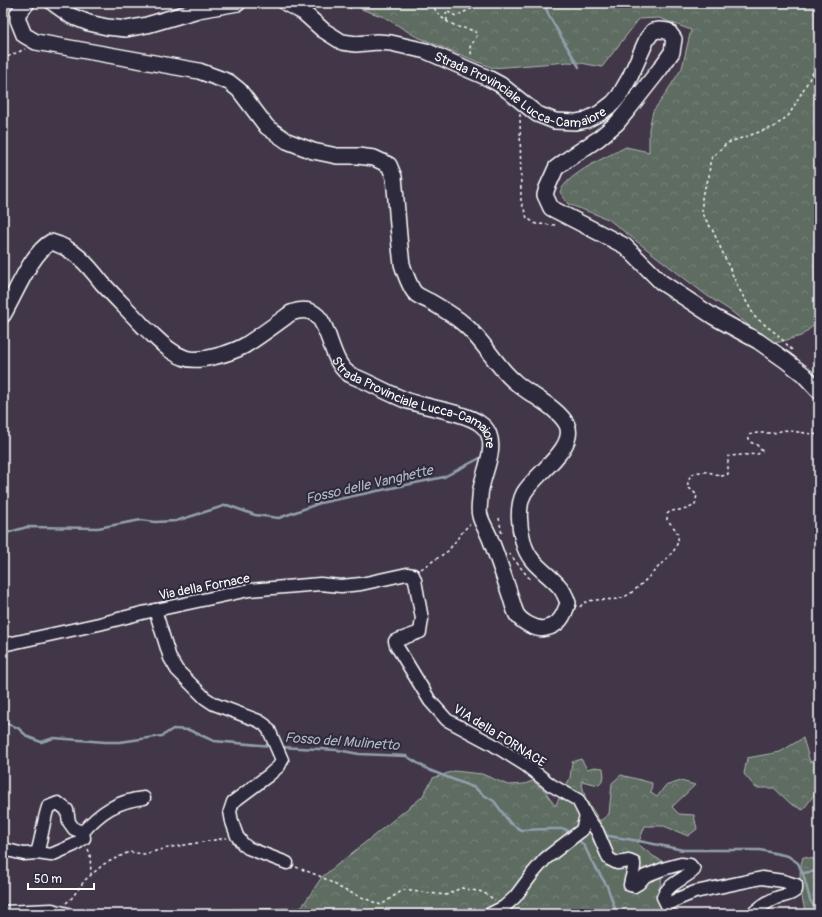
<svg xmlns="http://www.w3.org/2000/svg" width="822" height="917" font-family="Pangolin,sans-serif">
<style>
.forest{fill:url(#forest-crowns);stroke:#aeb6b0}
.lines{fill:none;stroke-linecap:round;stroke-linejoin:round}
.stream{stroke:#93a0ad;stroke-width:2.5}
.minor-casing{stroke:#fff;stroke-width:15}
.major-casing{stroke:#fff;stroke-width:18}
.path{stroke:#fff;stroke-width:1.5;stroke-dasharray:3 3;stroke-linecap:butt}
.minor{stroke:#2f2a3d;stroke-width:12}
.major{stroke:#2f2a3d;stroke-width:15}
.labels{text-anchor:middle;stroke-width:4;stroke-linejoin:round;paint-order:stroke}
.street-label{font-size:13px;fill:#fff;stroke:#2f2a3d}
.water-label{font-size:14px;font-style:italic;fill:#aeb8c1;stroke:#2f2a3d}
</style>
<defs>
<pattern id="forest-crowns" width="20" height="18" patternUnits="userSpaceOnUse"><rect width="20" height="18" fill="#5e6c62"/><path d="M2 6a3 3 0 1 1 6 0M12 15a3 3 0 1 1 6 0" fill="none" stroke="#76827a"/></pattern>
</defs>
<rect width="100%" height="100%" fill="#413748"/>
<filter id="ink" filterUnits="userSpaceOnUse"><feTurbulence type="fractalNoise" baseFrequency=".025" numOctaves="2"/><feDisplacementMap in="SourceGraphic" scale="8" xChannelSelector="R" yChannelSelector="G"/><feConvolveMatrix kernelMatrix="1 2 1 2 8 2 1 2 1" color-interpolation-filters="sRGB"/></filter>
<g filter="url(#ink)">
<g class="forest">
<path d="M355,3H819V321L801,336L772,344L731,311L706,295L608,219L568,204L560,192C568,173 608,156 626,147L649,152V129L653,111L662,99L682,68L691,30L659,18L639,19L602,67L581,63L568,62L493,68L415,36L384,17L361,9Z"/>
<path d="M803,738L810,762L819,758V793L816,792L803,810L791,804L774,788H756L744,774L747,758L780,752Z"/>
<path d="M581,759L587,769L594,767L603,768L604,777L599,785L581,781L586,800L600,821L609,814L612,783L621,775L652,783L651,793L657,797L665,786L681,781L695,785L672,807L679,814L694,815L697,829L688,836L664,826H645L638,844L653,856L662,861L661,884L656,896L664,914H206L234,909L301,908L322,877L422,797L433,778L454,771L482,774L508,785L524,784L533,781L546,792L555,806L570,778L572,762Z"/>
<path d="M803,857L819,860V914H806C801,896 797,875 803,857Z"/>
</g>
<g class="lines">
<g class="stream">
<path d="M544,3L549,16L579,67"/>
<path d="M724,3L730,6"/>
<path d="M350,8L351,3"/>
<path d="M3,534L27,527L98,528L141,520L155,522L176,521L227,505L255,515L279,518L320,503L444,477L480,458"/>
<path d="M3,722L18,728L28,737L41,742L54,738L105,742H120L162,736L173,729L189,730L214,741L271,746"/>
<path d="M280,747L338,750L359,754L406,756L429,770L475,788L482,794L494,801L510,823L521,830L550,829H565L571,833"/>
<path d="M603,835L639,841L683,850H760L788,856L798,863L804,877L810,900L818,914"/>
<path d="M578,839L585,847L591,860L607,886L617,914"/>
<path d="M802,873L819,871"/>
</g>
<defs>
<g id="minor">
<path d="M155,610L170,658L177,670L205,698L214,704L259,721L265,725L269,730L282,760L279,766L269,775L233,802L230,811L232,822L237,836L243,844L248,848L287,863"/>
<path d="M3,645L99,624L142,613L249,590L320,584L341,586L361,584L407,574L413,575L415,580L422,619L420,632L395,641L396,645L430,701L447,720L492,744L527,766L551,785L578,800L586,816L597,831L609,859L617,863L629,861L634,863C635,870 631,877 630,885L634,886L639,883L645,876L666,868L681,864L690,865L694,870C683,880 669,883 663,897L667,905L680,898L695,892L762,878L783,881L796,885V890C790,896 784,895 776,898C767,901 760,908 752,914"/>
<path d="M3,849L24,854L37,853L51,855L74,845L84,838L83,832C100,812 117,801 144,798"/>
<path d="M37,853C42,838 43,822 48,807L58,803L67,810L69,822L74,829L83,832"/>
<path d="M3,912L52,910L68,914"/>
<path d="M490,914L504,907L515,897L533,873L545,859L582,830L586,816"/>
</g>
<g id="major">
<path d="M53,3L71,16L89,23L107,27L126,29L147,25L198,10L238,3"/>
<path id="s1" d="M286,3L303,12L323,30L342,42L356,44L377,42L391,43L426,51L488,78L501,85L537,114L555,121L576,122L586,120L600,113L613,103L619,96L630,77L647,39L653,31L660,30L668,31L674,39L672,52L660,69L627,111L617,123L598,139L568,159L556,168L547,188L545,195L551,208L625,246L661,282L714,317L758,341L785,360L803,374L819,391"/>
<path id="s2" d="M3,315C15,295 31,253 51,242C74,248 88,265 102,283C116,298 130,312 144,327C157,338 168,352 185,358C199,363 231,353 244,346C260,336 276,324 291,313C335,296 323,364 353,376C371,383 389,394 408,401C429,408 452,410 472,419C479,422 487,428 489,435C496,453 480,479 480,497C480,503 478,510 480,516C482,524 488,532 491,541C498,558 504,577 510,595C512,601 514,610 517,615C522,622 537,631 546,628C560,625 564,615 568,603C566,597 563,590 558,585C544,570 528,563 523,541C519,527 517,506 524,493C534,475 577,448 567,425C558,407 529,395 514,381C495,365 484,341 465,325C454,315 441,308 429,301C425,299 420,297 416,294C411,290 404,271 402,264C398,235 397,206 394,177L389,165L374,158L358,156H337L313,151L287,141L267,127L239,90L229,82L199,71L36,42L24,35L18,20V13L27,3"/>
</g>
</defs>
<use href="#minor" class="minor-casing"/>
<use href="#major" class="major-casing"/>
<g class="path">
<path d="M431,3C437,13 442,20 454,25C463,30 467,26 478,34L470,47L472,57"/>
<path d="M447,21L446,11L456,16L477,6H492L488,3"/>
<path d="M3,60L7,57L25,49"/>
<path d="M520,114L521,201L527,218L536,224L557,225"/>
<path d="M792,350L778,335L755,317L738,287L713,231L702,214V195L709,177L710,163L712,157L727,143L774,127L789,115L819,62"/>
<path d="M499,518L502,535"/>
<path d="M509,553L529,578H532"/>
<path d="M421,569L448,551L464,530L470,524"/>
<path d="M580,607C588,595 610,603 624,597C639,590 660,564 673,552C682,537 679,532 667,520V514L671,511L687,509L695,505L697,495L688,487C686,472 700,470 712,473C715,473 719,476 721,476C724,476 726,475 728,474V456L758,454L762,451L757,445L750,442L748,435L757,433H774L784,430L819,435"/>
<path d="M88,849L90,854L91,874"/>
<path d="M296,867L322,877L344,890L381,905L403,890L446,895L461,888L483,892L495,900"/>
<path d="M66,903L71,899L85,880L104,864L129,852L144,854L172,847L227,838"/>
</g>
<use href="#minor" class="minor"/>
<use href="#major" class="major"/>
</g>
</g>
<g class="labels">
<g class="street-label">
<text dy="5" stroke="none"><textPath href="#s1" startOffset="259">Strada Provinciale Lucca-Camaiore</textPath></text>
<text dy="5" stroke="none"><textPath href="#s2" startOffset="555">Strada Provinciale Lucca-Camaiore</textPath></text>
<text transform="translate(204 586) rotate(-11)" y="5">Via della Fornace</text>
<text transform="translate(500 735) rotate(32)" y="5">VIA della FORNACE</text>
</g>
<g class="water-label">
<text transform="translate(369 484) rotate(-13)" y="5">Fosso delle Vanghette</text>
<text transform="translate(342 741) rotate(4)" y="5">Fosso del Mulinetto</text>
</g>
</g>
<rect width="822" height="917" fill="none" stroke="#2f2a3d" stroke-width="16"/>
<rect x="8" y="8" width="806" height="901" fill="none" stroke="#fff" stroke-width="1.5" filter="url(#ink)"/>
<path d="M28 883v6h66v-6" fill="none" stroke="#ffffff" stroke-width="2"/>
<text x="34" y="883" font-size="12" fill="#ffffff" stroke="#2f2a3d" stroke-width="3" paint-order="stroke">50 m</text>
</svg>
